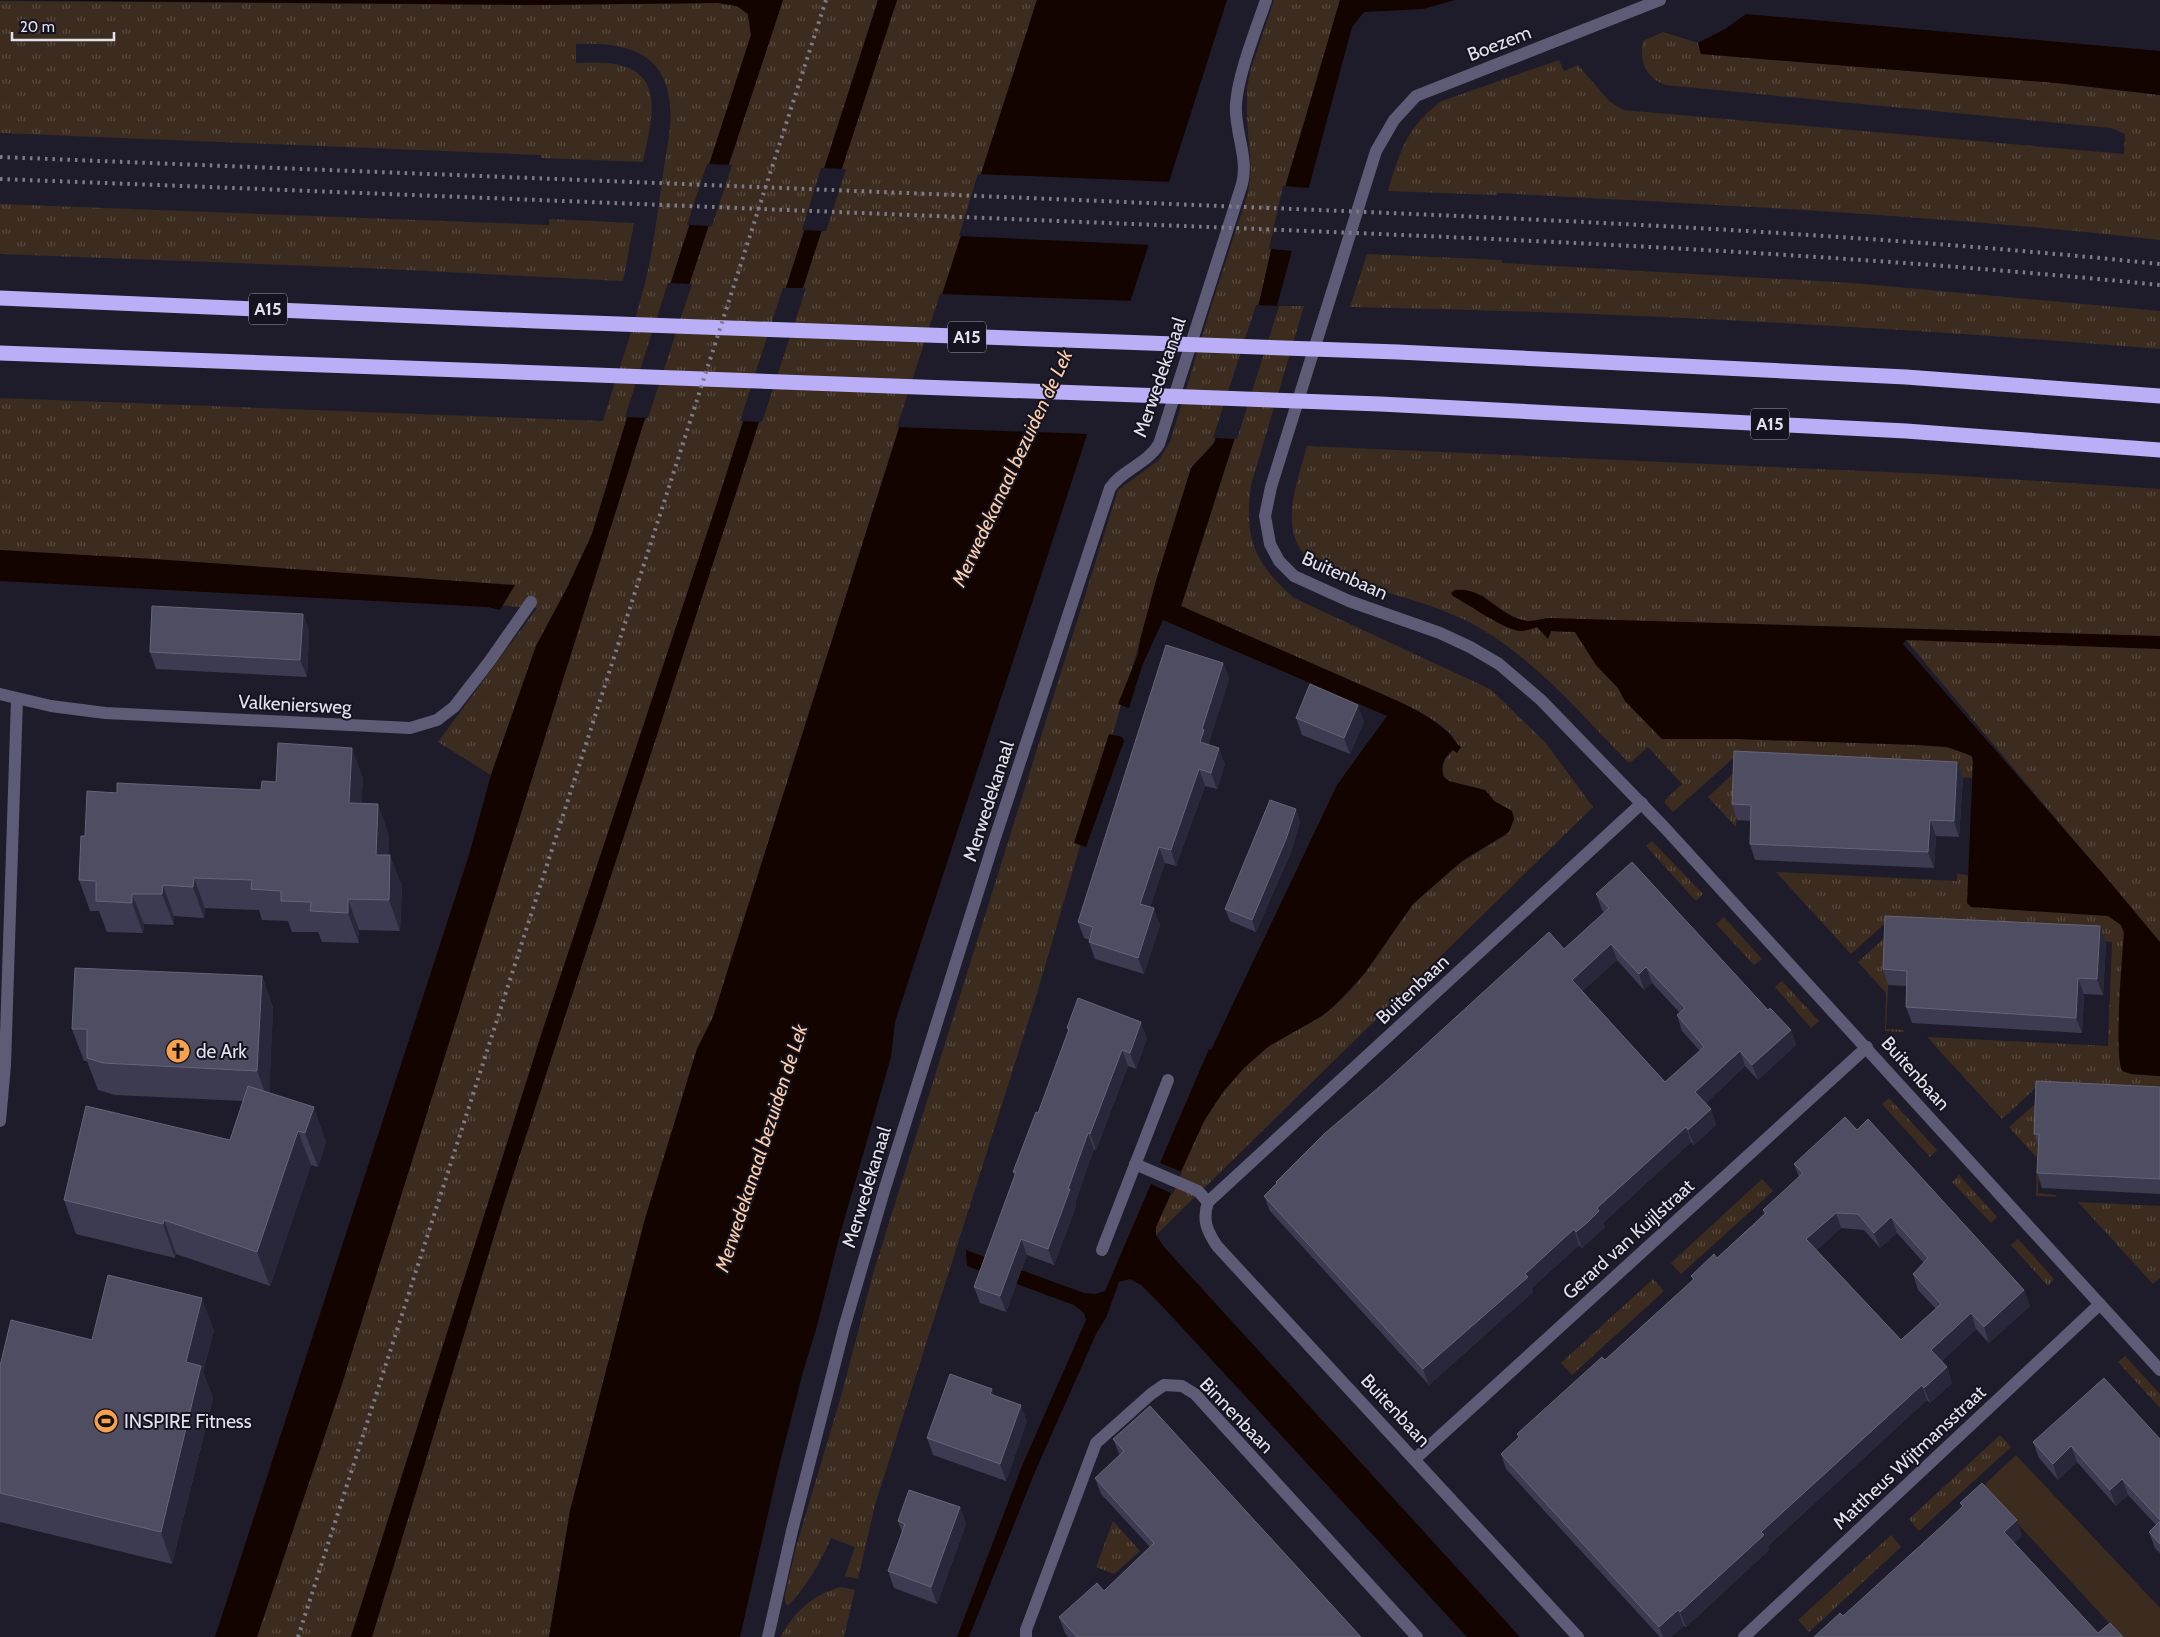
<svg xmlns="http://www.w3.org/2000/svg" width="2160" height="1637" font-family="Cabin,sans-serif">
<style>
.grass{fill:url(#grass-tufts)}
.park{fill:#3c2c1f}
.water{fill:#130400}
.pier{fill:#1e1c2a}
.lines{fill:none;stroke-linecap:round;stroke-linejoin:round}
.minor{stroke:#5e5b77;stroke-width:12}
.highway{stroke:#baaff7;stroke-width:15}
.rail{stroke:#7e7c88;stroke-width:4;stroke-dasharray:2.5 5;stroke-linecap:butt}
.wall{fill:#3d3b51;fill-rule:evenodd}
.shaded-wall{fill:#29273a}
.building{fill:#4f4d61;stroke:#666477;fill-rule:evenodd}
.labels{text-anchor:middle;stroke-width:4;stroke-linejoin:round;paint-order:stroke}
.shield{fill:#151320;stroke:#a5a4af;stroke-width:1}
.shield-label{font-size:18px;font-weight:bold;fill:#e3e2ec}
.street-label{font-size:19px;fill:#e3e2ec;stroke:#151320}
.poi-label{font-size:19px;fill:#e3e2ec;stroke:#151320;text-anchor:start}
.water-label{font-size:20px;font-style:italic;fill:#fbcda8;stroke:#151320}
</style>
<defs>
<pattern id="grass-tufts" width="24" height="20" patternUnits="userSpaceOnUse" patternTransform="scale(1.25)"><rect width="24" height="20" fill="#3c2c1f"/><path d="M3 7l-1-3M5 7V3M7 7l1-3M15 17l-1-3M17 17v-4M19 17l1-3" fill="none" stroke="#584a40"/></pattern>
</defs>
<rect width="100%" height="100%" fill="#1e1c2a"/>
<g class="grass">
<path d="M783,0H878L719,497L544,1026L351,1637H257L341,1387L640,434Z"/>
<path d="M897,0H1037L898,431L713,1017L697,1049L645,1219L570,1511L549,1637H372L504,1203Z"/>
<path d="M1274,0H1340L1286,184L1257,312L1214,443L1191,468L1156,581L1148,613L1036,997L875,1505L858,1579L845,1576L855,1547L831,1538C820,1564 807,1585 788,1606L785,1602V1595L796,1547L842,1393L873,1274L1118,490L1159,460L1170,442L1210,310L1248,193L1251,170L1247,119V87L1251,69Z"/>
<path d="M0,1L530,5L718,3L737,6L748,14L751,35L626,421L592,534L568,586L536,646L491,775L438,742L537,608L0,569V398L603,421C617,374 634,327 646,279C654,245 658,209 663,174C668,140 678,106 661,74C645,45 606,43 576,44V63C593,63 615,61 631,69C665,86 648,133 643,162L541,158V155L0,133Z"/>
<path d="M1663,32L1698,43L1701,54L2057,83L2160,95V240C1940,215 1718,205 1497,193V195L1388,191C1400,151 1407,126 1442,101L1559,60L1564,71L1578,65L1609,101L1623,110L2124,154L2125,134L2111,128L1665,85C1645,77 1639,61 1643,41Z"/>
<path d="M0,204L549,225V219L634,223L623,281L365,268L0,254Z"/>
<path d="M1367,254L1502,260V263L1852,283L2160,311V349C1891,327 1621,312 1350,307Z"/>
<path d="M1277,306H1304L1251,485C1244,538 1254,563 1294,598L1490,689L1545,742L1593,807L1156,1235V1227C1184,1162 1209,1089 1269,1046C1285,1035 1305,1027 1321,1016C1332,1009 1341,1000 1350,991C1374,965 1391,933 1412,906C1437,875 1473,855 1506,835L1512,811L1494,801L1489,793L1449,781L1444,777C1437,761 1451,756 1457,744C1451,726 1417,711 1400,702L1181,607Z"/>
<path d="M1307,446L1931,474L2160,489V943L1906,640L1548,618C1541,619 1534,621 1528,621C1511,619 1495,605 1482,595L1453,596L1523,631L1538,627L1549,633L1551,631L1575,632L1596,665L1618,688L1625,701L1662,739H1737L1919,745C1936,747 1960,746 1973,758L1972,778L1959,777V764L1739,753L1673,812L1665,803V800L1682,784L1648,747L1631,762H1628C1578,711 1533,656 1469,622C1430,602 1378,591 1336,578C1272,547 1292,500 1307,446Z"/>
<path d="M1739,768L1736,827L1708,797Z"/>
<path d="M1652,841L1703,894L1696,901L1646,846Z"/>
<path d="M1776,872L1957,881V874L1967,875L1968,877L2111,916L2121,925L2124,933L2119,1039L2131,1074L2160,1076V1089L2040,1084L2002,1119L1927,1037L2108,1046L2112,942L2102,941V929L1890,919L1851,954Z"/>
<path d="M1724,917L1762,959L1754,965L1716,924Z"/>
<path d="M1891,932L1886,1029L1904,1030V1032L1885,1031L1886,993L1858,962Z"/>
<path d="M1782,981L1819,1021L1811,1028L1775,987Z"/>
<path d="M1889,1098L1937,1150L1930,1157L1882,1104Z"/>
<path d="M2042,1098L2038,1193L2056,1195V1197L2036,1196L2037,1158L2009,1127Z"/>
<path d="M1959,1175L1997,1217L1991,1223L1952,1182Z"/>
<path d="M1762,1179L1773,1191L1681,1274L1671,1263Z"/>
<path d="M2078,1202L2160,1206V1278L2153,1284Z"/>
<path d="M2018,1239L2054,1279L2048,1286L2011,1245Z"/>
<path d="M1653,1279L1664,1291L1572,1375L1561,1363Z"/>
<path d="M2125,1356L2160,1394V1408L2118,1362Z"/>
<path d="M2000,1435L2011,1447L1919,1531L1909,1519Z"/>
<path d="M1113,1521L1140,1551L1114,1574L1096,1567Z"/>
<path d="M1891,1535L1901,1547L1809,1632L1798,1620Z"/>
<path d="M841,1587L855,1590L844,1637H781C792,1613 815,1593 841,1587Z"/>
</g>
<path class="park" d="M2016,1455L2160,1608V1637H2122L1983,1486Z"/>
<g class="water">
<path d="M0,0H783L640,434L341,1387L257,1637H215L469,855L491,775L536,646L568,586L592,534L626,421L751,35L748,14L737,6L718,3L530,5Z"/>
<path d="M878,0H897L504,1203L372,1637H351L544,1026L719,497Z"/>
<path d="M1037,0H1227C1119,341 1006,681 895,1022L891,1057L839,1238L817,1326L803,1372L778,1470L740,1637H549L570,1511L645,1219L697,1049L713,1017L898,431Z"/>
<path d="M1340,0H1455L1423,9L1364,12L1352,27L1277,306L1181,606L1400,702C1416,710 1432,718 1445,730C1452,735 1455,743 1461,747L1457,753L1453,750C1444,756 1440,767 1444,777L1449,781L1485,790L1494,801L1512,811L1514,819L1509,832L1462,861L1413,904L1364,974L1334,1006L1322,1016L1269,1046L1244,1068L1223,1092L1204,1121L1156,1227V1235L1164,1247L1520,1637H1467L1163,1307L1141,1285L1130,1279L1119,1282L1106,1318L1097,1332L1034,1474L969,1637H957L1022,1466L1086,1320L1084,1313L1074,1305L967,1266L966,1250L1084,1293L1095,1294L1105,1291L1209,1049L1211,1050L1337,785L1387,716L1163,620L1142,666L1129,708L1118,704L1138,654L1140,640L1156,581L1191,468L1214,443L1257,312L1286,184Z"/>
<path d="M1746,14L2160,51V95L2057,83L1701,54L1698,43L1725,29Z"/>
<path d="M0,550L154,559L515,585L500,610L488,607L0,581Z"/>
<path d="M1455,590C1485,586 1499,618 1528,621C1534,621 1541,619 1548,618L2160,636V649L1906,640L1903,644L2110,882L2160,942V1076L2131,1074L2122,1071C2114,1054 2122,957 2124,933L2121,925L2108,916L1971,907L1967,903L1973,762L1972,756L1947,747L1919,745L1737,739H1662L1625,701L1618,688L1596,665L1575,632L1551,631L1548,639L1537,627C1533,628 1527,631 1522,631C1507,632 1468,604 1453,596L1451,593Z"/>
<path d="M1109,734L1122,737L1124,741L1086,847L1074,843Z"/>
</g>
<g class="pier">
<path d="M707,164L732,165L712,226L687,225Z"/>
<path d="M821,168L846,169L826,231L802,230Z"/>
<path d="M978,174L1172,182L1153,245L959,236Z"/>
<path d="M1283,186L1311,188L1294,251L1269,249Z"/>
<path d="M668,283L692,284L648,418L625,417Z"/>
<path d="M783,288H806L762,422L740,421Z"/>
<path d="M940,294L1135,301L1089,434L897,427Z"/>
<path d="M1256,305L1279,306L1237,439L1213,438Z"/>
<path d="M1158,1162L1182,1172L1173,1194L1149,1183Z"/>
</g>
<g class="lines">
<g class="minor">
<path d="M1660,0L1416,96L1394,120L1376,151L1271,487L1265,516L1270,544L1279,561L1294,576L1349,601L1440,633L1470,647L1499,664L1541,700L1665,828L2160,1370"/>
<path d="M0,694L51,706L105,713L410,728L437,720L454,707L489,662L531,602"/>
<path d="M0,1121L5,1065L17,699"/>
<path d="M1135,1164L1198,1191L1208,1202"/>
<path d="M1102,1250L1168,1080"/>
<path d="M1415,1459L1867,1047"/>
<path d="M768,1637L792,1531L844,1328L884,1191L994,841L1110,488C1122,470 1147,464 1159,444L1242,184C1249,157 1234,131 1236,104C1238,74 1256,30 1266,0"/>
<path d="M1026,1637V1630L1096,1443L1151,1394L1164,1385L1182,1386L1195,1394L1417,1637"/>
<path d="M1578,1637L1217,1246C1207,1231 1202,1220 1208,1202L1642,803"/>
<path d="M1744,1637L2100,1304"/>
</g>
<g class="highway">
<path d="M0,298L536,321L1398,352L1906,377L2160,396"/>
<path d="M0,353L1380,404L1906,431L2160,450"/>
</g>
<g class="rail">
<path d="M0,157C398,173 796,188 1195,205C1517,218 1839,231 2160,264"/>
<path d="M0,179C369,193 739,208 1108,223C1459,237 1810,250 2160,285"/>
<path d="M298,1637L826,0"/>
</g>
</g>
<g class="wall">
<path d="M303,614L309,631L307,677L156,669L150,652Z"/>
<path d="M1223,663L1229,679L1209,742L1210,745L1225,764L1217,789L1205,786L1176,866L1165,863L1150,907L1160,925L1144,974L1095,959L1089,942L1090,940L1084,938L1078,922Z"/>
<path d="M1296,718L1364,721L1350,754L1302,735Z"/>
<path d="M1963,777L1959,837L1936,836L1934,868L1755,860L1750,844L1751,821L1737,820L1732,804Z"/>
<path d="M363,778L361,804L389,835L388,855L402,886L400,931L359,930V943L322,942L318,932H292L288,921L262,920L259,910L205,908L204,918L174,916V925L144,924L143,933L107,932L99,911H90L79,880L85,836L117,793L261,790L276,782Z"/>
<path d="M1296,809L1300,822L1291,852L1256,932L1230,921L1225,909Z"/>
<path d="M1596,894L1768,1010L1791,1030L1796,1045L1758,1080L1745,1066L1706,1103L1711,1109L1716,1125L1694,1145L1691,1142L1603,1223L1605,1227L1594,1237L1582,1248L1579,1245L1532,1288L1533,1292L1429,1385L1270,1211L1264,1196L1277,1184L1276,1182L1564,949L1605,913L1602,910ZM1617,960L1644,990L1652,983L1680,1013L1677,1015L1682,1031L1700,1051L1665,1082L1582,991Z"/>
<path d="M2106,942L2103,995L2084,994L2082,1033L1912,1023L1906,1007L1907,986L1888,985L1883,969Z"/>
<path d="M262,976L273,1008L269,1093L326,1141L318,1167L311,1165L270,1286L176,1254L175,1258L76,1234L64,1200L230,1140L243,1101L115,1095L98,1090L87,1061H84L72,1029Z"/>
<path d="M1067,1028L1147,1038L1136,1069L1128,1066L1096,1150L1094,1149L1075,1203L1076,1206L1054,1265L1027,1255L1006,1312L980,1303L974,1287L1015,1176L1013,1172L1038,1113L1068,1032Z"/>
<path d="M2160,1087V1194L2042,1188L2037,1173L2038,1146L2034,1134Z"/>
<path d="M1857,1130L2024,1290L2030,1306L1989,1343L1976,1329L1942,1361L1947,1367L1952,1383L1930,1403L1927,1400L1768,1546L1769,1550L1686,1627L1684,1626L1671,1637H1660L1506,1469L1501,1454L1519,1437L1517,1434L1605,1360L1693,1280L1691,1276L1717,1258L1764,1214L1763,1210L1799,1177L1794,1164ZM1841,1228L1864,1230L1880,1248L1897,1233L1924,1263L1913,1274L1918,1290L1936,1309L1901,1340L1817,1250Z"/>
<path d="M214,1330L203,1372L213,1398L172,1564L0,1522V1366L92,1340Z"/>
<path d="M994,1395L1027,1421L1006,1481L933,1455L927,1438Z"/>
<path d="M1113,1439L1361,1637H1068L1065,1633L1059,1617L1104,1591L1150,1547L1101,1494L1095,1478L1120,1456Z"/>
<path d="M2160,1439V1553L2155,1548L2149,1532L2156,1525L2128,1495L2116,1506L2077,1462L2058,1480L2039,1458L2033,1442Z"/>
<path d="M960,1507L966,1524L937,1604L894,1588L888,1571L902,1532L898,1521Z"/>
</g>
<g class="shaded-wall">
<path d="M303,614L309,631L307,677L300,660Z"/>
<path d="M1223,663L1229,679L1209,742L1210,746L1200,742L1202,729Z"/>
<path d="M1358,705L1364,721L1350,754L1344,738Z"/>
<path d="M352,748L363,778L360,834L349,803Z"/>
<path d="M1219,748L1225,764L1217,789L1211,773Z"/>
<path d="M1957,762L1963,777L1959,837L1954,821Z"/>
<path d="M1199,769L1205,786L1176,866L1171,850Z"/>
<path d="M378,804L389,835L387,885L376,855Z"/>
<path d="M1296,809L1300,822L1291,852L1256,932L1252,920Z"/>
<path d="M1930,820L1936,836L1934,868L1928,852Z"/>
<path d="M1159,847L1165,863L1146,920L1140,904Z"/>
<path d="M390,855L402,886L400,931L389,900Z"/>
<path d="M194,878L205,908L204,918L193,887Z"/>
<path d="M163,885L174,916V925L162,894Z"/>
<path d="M132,894L144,924L143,933L132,903Z"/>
<path d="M348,899L359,930V943L348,913Z"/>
<path d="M1154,908L1160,925L1144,974L1138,958Z"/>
<path d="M2100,926L2106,942L2103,995L2097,979Z"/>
<path d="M1611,944L1617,960L1577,995L1572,980Z"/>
<path d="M1646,967L1652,983L1644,990L1639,974Z"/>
<path d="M262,976L273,1008L269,1103L257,1071Z"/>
<path d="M2078,978L2084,994L2082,1033L2076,1018Z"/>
<path d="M1141,1022L1147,1038L1136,1069L1130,1053Z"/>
<path d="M1791,1030L1796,1045L1758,1080L1752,1065Z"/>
<path d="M1122,1050L1128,1066L1096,1150L1090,1134Z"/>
<path d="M1740,1051L1745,1066L1701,1108L1695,1092Z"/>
<path d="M314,1107L326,1141L318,1167L305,1133Z"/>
<path d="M1711,1109L1716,1125L1694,1145L1688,1130Z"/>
<path d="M1686,1127L1691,1142L1603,1223L1605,1227L1582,1248L1576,1232L1597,1208Z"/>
<path d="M298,1131L311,1165L270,1286L257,1252Z"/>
<path d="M1088,1133L1094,1149L1075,1203L1076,1206L1054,1265L1048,1249Z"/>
<path d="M1836,1213L1841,1228L1812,1255L1806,1239Z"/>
<path d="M1891,1217L1897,1233L1880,1248L1874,1233Z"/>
<path d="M164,1220L176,1254L175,1258L163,1224Z"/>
<path d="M1574,1229L1579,1245L1532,1288L1533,1292L1429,1385L1423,1369Z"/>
<path d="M1021,1239L1027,1255L1006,1312L1000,1296Z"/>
<path d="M2024,1290L2030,1306L1989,1343L1984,1327Z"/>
<path d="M202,1298L214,1330L203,1372L213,1398L172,1564L161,1532L186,1362Z"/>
<path d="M1971,1313L1976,1329L1937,1366L1931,1350Z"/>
<path d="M1947,1367L1952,1383L1930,1403L1924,1388Z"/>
<path d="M1922,1385L1927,1400L1768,1546L1769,1550L1686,1627L1680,1612L1761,1532Z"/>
<path d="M992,1389L998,1405L990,1394Z"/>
<path d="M1021,1405L1027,1421L1006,1481L1000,1464Z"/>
<path d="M2071,1446L2077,1462L2058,1480L2053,1464Z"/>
<path d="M2122,1479L2128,1495L2116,1506L2110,1490Z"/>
<path d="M960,1507L966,1524L937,1604L931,1587Z"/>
<path d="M2017,1520L2022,1536L2010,1548L2004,1532Z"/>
<path d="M1678,1610L1684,1626L1671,1637H1663L1659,1627Z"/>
</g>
<g class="building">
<path d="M152,606L303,614L300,660L150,652Z"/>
<path d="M1166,645L1223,663L1202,729L1204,730L1200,742L1219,748L1211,773L1199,769L1171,850L1159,847L1140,904L1154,908L1138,958L1089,942L1093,927L1078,922Z"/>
<path d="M1310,684L1358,705L1344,738L1296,718Z"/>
<path d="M278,743L352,748L349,803L378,804L376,855H390L389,900L348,899V913L310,911L311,902L281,901V891L251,889L252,880L194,878L193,887L163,885L162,894H132V903L96,901V881L79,880L81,836H85L87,791L117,793V783L261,790L262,781L276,782Z"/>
<path d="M1734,751L1957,762L1954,821L1930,820L1928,852L1750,844L1751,805L1732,804Z"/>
<path d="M1270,800L1296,809L1286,839L1252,920L1225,909Z"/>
<path d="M1632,862L1768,1010L1770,1008L1791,1030L1752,1065L1740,1051L1695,1092L1711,1109L1688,1130L1686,1127L1597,1208L1599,1211L1588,1222L1576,1232L1574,1229L1525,1274L1528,1277L1423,1369L1264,1196L1277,1183L1276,1182L1324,1134L1385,1082L1549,932L1564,949L1609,908L1596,894ZM1611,944L1639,974L1646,967L1685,1008L1677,1015L1704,1047L1665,1082L1572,980Z"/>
<path d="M1885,916L2100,926L2097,979L2078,978L2076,1018L1906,1007L1907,971L1883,969Z"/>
<path d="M75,968L262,976L257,1071L103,1063L87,1058V1029H72Z"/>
<path d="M1078,998L1141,1022L1130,1053L1122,1050L1090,1134L1088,1133L1068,1189H1070L1048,1249L1021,1239L1000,1296L974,1287L1016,1172H1013L1036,1112L1038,1113L1069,1029L1067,1028Z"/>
<path d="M2036,1081L2160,1087V1179L2037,1173L2039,1134H2034Z"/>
<path d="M248,1086L314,1107L305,1133L298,1131L257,1252L164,1220L163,1224L64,1200L86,1106L230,1140Z"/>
<path d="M1845,1117L1857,1130L1868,1119L2024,1290L1984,1327L1971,1313L1931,1350L1947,1367L1924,1388L1922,1385L1761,1532L1764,1535L1680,1612L1678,1610L1659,1627L1501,1454L1519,1437L1517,1434L1602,1357L1605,1360L1694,1279L1691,1276L1714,1254L1717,1258L1766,1213L1763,1210L1803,1173L1794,1164ZM1836,1213L1858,1214L1874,1233L1891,1217L1928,1258L1913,1274L1941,1304L1901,1340L1806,1239Z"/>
<path d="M108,1275L202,1298L186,1362L201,1366L161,1532L0,1493V1366L11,1320L92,1340Z"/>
<path d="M950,1374L992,1389L990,1394L1021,1405L1000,1464L927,1438Z"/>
<path d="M2104,1378L2160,1439V1520L2122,1479L2110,1490L2071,1446L2053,1464L2033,1442Z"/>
<path d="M1150,1406L1361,1637H1077L1059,1617L1097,1583L1104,1591L1154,1543L1095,1478L1124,1451L1113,1439Z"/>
<path d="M1982,1483L2017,1520L2004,1532L2098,1633L2110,1623L2123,1637H1814L1840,1613L1843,1616L1944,1524L1963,1506L1960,1503Z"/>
<path d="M909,1490L960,1507L931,1587L888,1571L905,1524L898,1521Z"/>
<path d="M2160,1521V1544L2149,1532Z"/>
</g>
<defs>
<symbol id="church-disc" viewBox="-11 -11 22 22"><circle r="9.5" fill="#f9a04d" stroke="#151320"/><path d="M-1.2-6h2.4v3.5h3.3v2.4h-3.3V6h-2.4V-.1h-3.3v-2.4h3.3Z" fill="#111"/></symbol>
<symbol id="stadium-disc" viewBox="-11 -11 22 22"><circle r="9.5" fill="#f9a04d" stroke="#151320"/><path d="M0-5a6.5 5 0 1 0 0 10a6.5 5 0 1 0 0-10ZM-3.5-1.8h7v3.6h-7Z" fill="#111"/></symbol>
</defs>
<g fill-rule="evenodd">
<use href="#church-disc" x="164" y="1037" width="28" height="28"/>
<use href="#stadium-disc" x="92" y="1407" width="28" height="28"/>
</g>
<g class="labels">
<g class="shield">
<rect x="249" y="293.5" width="38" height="31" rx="4"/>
<rect x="948" y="321.5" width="38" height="31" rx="4"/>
<rect x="1751" y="408.5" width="38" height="31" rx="4"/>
</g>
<g class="shield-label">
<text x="268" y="315">A15</text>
<text x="967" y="343">A15</text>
<text x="1770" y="430">A15</text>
</g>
<g class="street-label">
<text transform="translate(1499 43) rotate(-21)" y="7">Boezem</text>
<text transform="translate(1159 377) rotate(-71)" y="7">Merwedekanaal</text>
<text transform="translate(1345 575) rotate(24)" y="7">Buitenbaan</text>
<text transform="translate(295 704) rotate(3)" y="7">Valkeniersweg</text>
<text transform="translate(988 801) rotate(-72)" y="7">Merwedekanaal</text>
<text transform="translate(1412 989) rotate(-43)" y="7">Buitenbaan</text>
<text transform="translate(1916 1073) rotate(48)" y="7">Buitenbaan</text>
<text transform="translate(866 1187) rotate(-73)" y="7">Merwedekanaal</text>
<text transform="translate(1628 1239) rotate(-42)" y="7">Gerard van Kuijlstraat</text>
<text transform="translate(1396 1410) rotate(47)" y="7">Buitenbaan</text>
<text transform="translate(1237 1415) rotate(46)" y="7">Binnenbaan</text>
<text transform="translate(1909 1457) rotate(-43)" y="7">Mattheus Wijtmansstraat</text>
</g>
<g class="poi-label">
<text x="196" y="1058">de Ark</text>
<text x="124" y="1428">INSPIRE Fitness</text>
</g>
<g class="water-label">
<text transform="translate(1012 468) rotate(-65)" y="7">Merwedekanaal bezuiden de Lek</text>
<text transform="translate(761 1148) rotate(-72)" y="7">Merwedekanaal bezuiden de Lek</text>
</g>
</g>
<path d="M12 32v8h102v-8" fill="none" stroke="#e3e2ec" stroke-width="2.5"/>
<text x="20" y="32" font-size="15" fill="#e3e2ec" stroke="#151320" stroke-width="4" paint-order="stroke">20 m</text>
</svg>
